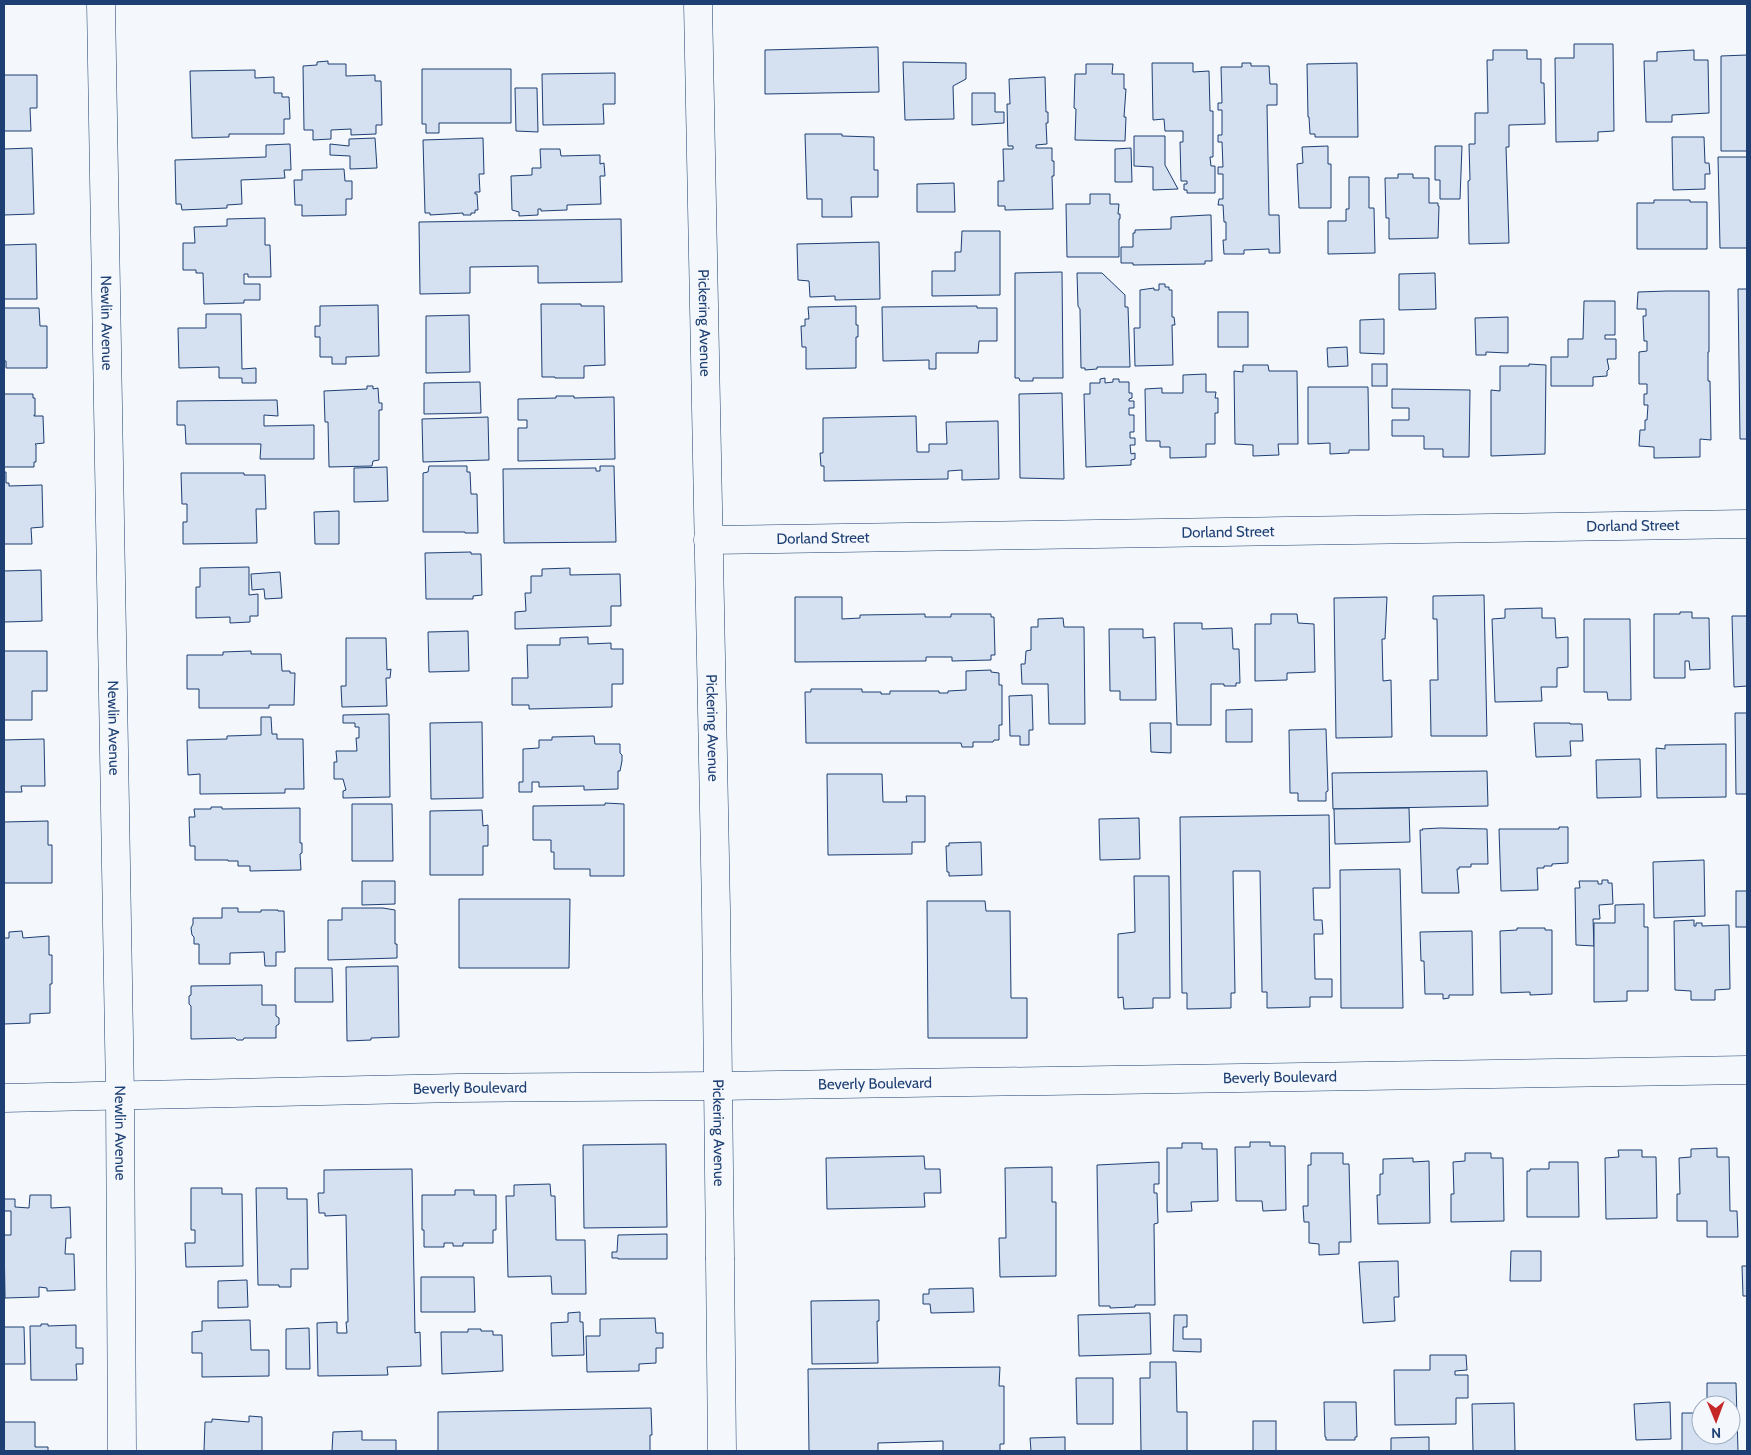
<svg xmlns="http://www.w3.org/2000/svg" width="1751" height="1455" font-family="Cabin,sans-serif">
<style>
.building{fill:#d5e0f0;stroke:#1d3f73}
.lines{fill:none;stroke-linecap:round;stroke-linejoin:round}
.minor-casing{stroke:#1d3f73;stroke-width:29}
.tertiary-casing{stroke:#1d3f73;stroke-width:29}
.secondary-casing{stroke:#1d3f73;stroke-width:29}
.minor{stroke:#f4f7fb;stroke-width:28}
.tertiary{stroke:#f4f7fb;stroke-width:28}
.secondary{stroke:#f4f7fb;stroke-width:28}
.labels{text-anchor:middle;stroke-width:4;stroke-linejoin:round;paint-order:stroke}
.street-label{font-size:15px;fill:#1d3f73;stroke:#f4f7fb}
</style>
<rect width="100%" height="100%" fill="#f4f7fb"/>
<g class="building">
<path d="M1574,44H1613L1614,131L1598,132V141L1556,142L1555,58H1574Z"/>
<path d="M878,47L879,92L765,94V50Z"/>
<path d="M1493,50H1527V59H1541V83H1544L1545,124L1509,125V147H1506L1509,243L1469,244L1468,181L1470,180L1469,144H1475V113H1488L1487,60H1493Z"/>
<path d="M1694,50V60H1708L1709,113L1672,115V122H1646L1644,61H1657V52Z"/>
<path d="M1747,55V151H1721V56Z"/>
<path d="M328,61V64H346V76L375,75V81H381L382,125H376V134L351,135V129L331,130V139L313,140V130H304L303,66L317,65V62Z"/>
<path d="M903,62L966,63V79L953,86L954,119L905,120Z"/>
<path d="M1152,63H1193V72L1209,71L1210,111H1213V157H1210L1211,166H1215V193H1187V190H1184V184H1187V181H1181L1180,142H1183V131H1165L1164,119L1153,120Z"/>
<path d="M1242,63H1251V66H1269L1270,84H1277V105H1267L1269,215H1279L1280,253H1269V249L1244,250V254H1224L1223,240H1226V222H1224L1223,205H1218L1219,199H1223V174H1218V167H1223L1222,142H1218V135H1222V110H1218V103H1222L1221,67H1242Z"/>
<path d="M1357,63L1358,137H1315V134H1310L1309,117H1308L1307,64Z"/>
<path d="M1086,64H1113L1112,74H1124V89H1126L1124,117H1126L1125,141L1075,140L1076,109L1074,108L1075,74H1086Z"/>
<path d="M422,69H511V123H439V133H426V124H422Z"/>
<path d="M255,70V78L274,77V93H282V97H289L290,119H284V134H229V137L192,138L190,71Z"/>
<path d="M615,73V104H603L604,124L543,125L542,74Z"/>
<path d="M4,75H37V108H30L31,131H4Z"/>
<path d="M1045,77L1046,112H1048V123H1046L1047,144L1036,145V148H1052V161H1054V176H1052L1053,209L1005,210V206H998V181H1004L1003,149H1013V146H1008L1007,104H1010L1009,79Z"/>
<path d="M515,88H537L538,132L516,131Z"/>
<path d="M972,93H995V112H1004V123L972,125Z"/>
<path d="M805,134H842V136L874,137V170H878V197H851L852,217H822V199H807Z"/>
<path d="M1134,136H1165V165L1178,189L1153,190V167L1134,166Z"/>
<path d="M1672,137H1704L1705,163H1709L1710,174H1705V189L1673,190Z"/>
<path d="M375,138L377,168L350,169V156L330,155V144L349,146V139Z"/>
<path d="M483,138L484,174H479L480,192H475V194H477L478,210H475V213H471V215H463V213L430,215V213H425L423,140Z"/>
<path d="M290,144L291,170H284L285,178L241,180L242,204L227,205V208L182,210L181,204H176L175,160L266,157V145Z"/>
<path d="M1328,146V164H1331V208H1299L1297,164L1303,163L1302,147Z"/>
<path d="M1435,146H1462L1460,199H1440V180H1435Z"/>
<path d="M32,148L34,214L4,215V149Z"/>
<path d="M1131,148L1132,182H1115V149Z"/>
<path d="M540,149H560L561,156L600,155V164L604,163L605,176H600L601,204L567,205V210L541,211V209H538V215L519,216V212L512,210L511,176L532,175V168H541Z"/>
<path d="M1718,157H1747V248H1720Z"/>
<path d="M344,169L345,181H352V199H346V215L302,216V205H295L294,180H302V170Z"/>
<path d="M1398,174H1413V178H1429V203H1438V206H1439L1438,238L1389,239V218H1386L1385,178H1398Z"/>
<path d="M1349,177H1369V208H1374L1375,253L1328,254V221H1346V209H1349Z"/>
<path d="M954,183L955,212H917V184Z"/>
<path d="M1090,194H1110V204H1119L1118,214H1120V219H1119V257H1067L1066,204H1090Z"/>
<path d="M1654,200H1690V202H1707V249H1637V203H1654Z"/>
<path d="M1208,215H1211L1212,261H1205V264L1133,265V263H1121V247H1133V233H1135V230L1171,229V217Z"/>
<path d="M265,218V245H270L271,277H248V274H244V284H260V300H244V303L204,304L203,273H196V270H183V243H195L194,227L227,226V219Z"/>
<path d="M621,219L622,282L538,283V266L470,267V293L420,294L419,222Z"/>
<path d="M962,231H1000V295L932,296V271H955V252H961Z"/>
<path d="M879,242L880,299L835,300V296L810,297L809,281L798,280L797,244Z"/>
<path d="M36,244L37,299H4V245Z"/>
<path d="M1062,272L1063,378H1033V381H1020L1019,378H1015V273Z"/>
<path d="M1077,273H1102L1125,295V307H1128L1130,367H1097V369L1085,370V368H1081L1080,309L1078,306Z"/>
<path d="M1435,273L1436,309L1399,310V274Z"/>
<path d="M1159,284H1165V287H1169V290H1172V317H1174L1175,325H1172L1173,365L1135,366L1134,328H1140V290L1154,288V290H1159Z"/>
<path d="M1738,289H1747V439H1740Z"/>
<path d="M1667,291H1709V352H1708V381H1710L1711,440L1700,439V457L1654,458V447L1639,446L1640,430H1645V420H1647L1648,405H1644V394H1647V384H1639V352L1647,351V341H1644L1643,316H1646V309H1637L1638,292Z"/>
<path d="M1584,301H1615V335H1605V339H1616V359H1607L1609,369L1607,371V376L1593,377V386H1551V357H1568V339H1583Z"/>
<path d="M541,304H581V306H604L605,365L584,366V378H555V377H542Z"/>
<path d="M378,305L379,356L346,357V364H332V357H320V337H315V326H320V306Z"/>
<path d="M856,306V325H858V337H856V368L806,369V347H802L801,326H805V319H809L808,307Z"/>
<path d="M977,306V308H997V341H979L978,353H936V369H929V360L883,361L882,307Z"/>
<path d="M4,308H39L40,326H47V368H6V361H4Z"/>
<rect x="1218" y="312" width="30" height="35"/>
<path d="M206,314H241L242,369L256,368V383H242V378H219V367L179,368L178,328H206Z"/>
<path d="M469,315L470,372L426,373V316Z"/>
<path d="M1508,317V353L1486,352V355H1476L1475,318Z"/>
<path d="M1384,319V354L1360,353V320Z"/>
<path d="M1347,347L1348,366L1328,367L1327,348Z"/>
<rect x="1372" y="364" width="15" height="22"/>
<path d="M1529,364L1546,365L1545,454L1491,456V390L1500,391V366H1529Z"/>
<path d="M1243,365H1268L1269,371H1297L1298,444H1278L1279,455L1253,456V445L1235,444L1234,371L1243,372Z"/>
<path d="M1206,374V392H1216L1215,398H1218V413H1215V444H1206V457L1170,458V447H1160V441H1146L1145,389L1162,388V393H1183V375Z"/>
<path d="M1105,378V383L1113,382V379H1119V382H1129V393H1132V398L1129,399V401H1134V408H1129V415H1134V432H1130V438H1135V445H1130L1131,454L1135,453V459L1131,460V465L1086,467L1084,394H1090V383H1100V379Z"/>
<path d="M480,382L481,413L424,414V383Z"/>
<path d="M367,386H373V389L378,388L379,403H382V410H379V460L373,461L372,466L329,467L328,422H325L324,391L367,389Z"/>
<path d="M1308,387H1368L1369,450H1349V453L1330,454V443L1308,444Z"/>
<path d="M1392,389L1470,390L1469,457H1443V449H1424V436H1392V420H1409V408H1392Z"/>
<path d="M1062,393L1064,479L1020,478L1019,394Z"/>
<path d="M4,394H33V398H35V415H34V416H43L44,443L35,444L36,445V462H34V467H4Z"/>
<path d="M556,396H574V398L614,397L615,459L518,461V428H527V420H518V399L556,398Z"/>
<path d="M277,400L278,416L264,415V426L314,425V459H260L261,444H186L185,425H177V401Z"/>
<path d="M916,416L917,452H929V444H947L946,422L998,421L999,479L962,480V470L948,471V479L824,481V466H821L820,453H823V418Z"/>
<path d="M488,417L489,460L423,462L422,419Z"/>
<path d="M429,466H467V472H470L471,494H477L478,533H465V532H423V473L428,472Z"/>
<path d="M600,466H614L616,542L504,543L503,469L596,468V471H600Z"/>
<path d="M387,467L388,501L354,502V468Z"/>
<path d="M4,472H6V483H9V486L42,485L43,527L31,528L32,544H4Z"/>
<path d="M181,473H244V475H265L266,509H256L257,543L183,544V522H187V504H182Z"/>
<path d="M339,511V544H315L314,512Z"/>
<path d="M471,552V554H481L482,595L473,596V599H426L425,553Z"/>
<path d="M249,567V595L258,594V616H250V622L230,623V617L196,618V587H200V568Z"/>
<path d="M570,568V575L620,574L621,606H611V626L515,629V612L526,611L525,593H531V576H542V569Z"/>
<path d="M41,570L42,621L4,622V571Z"/>
<path d="M280,572L282,598L265,599L264,589L252,590L251,574Z"/>
<path d="M1484,595L1487,736H1431L1430,680H1438L1437,619H1433V596Z"/>
<path d="M795,597H842V619L860,618V615L925,614V617H951V614H991V617H994L995,655H991V660L952,661V657H926V661L795,662Z"/>
<path d="M1387,597L1385,639H1382L1383,681L1391,680L1392,737L1336,738L1334,598Z"/>
<path d="M1542,608V618H1555L1556,638L1568,637V667L1557,668V687H1541L1542,701L1495,702L1492,619L1505,618V609Z"/>
<path d="M1680,612H1692V618H1709L1710,669L1690,670L1689,661H1685V678H1654V614H1680Z"/>
<path d="M1271,614H1297L1298,623L1314,624L1315,672L1287,673V680L1255,681V624H1271Z"/>
<path d="M1732,616H1747V686L1734,687Z"/>
<path d="M1063,618L1064,627H1084L1085,724H1049L1048,684H1022L1021,664H1025L1026,651L1031,650V627H1038V619Z"/>
<path d="M1584,619H1630L1631,700H1608L1607,692H1584Z"/>
<path d="M1174,623H1202V629L1232,628L1233,649H1239L1240,683H1236V686H1224V684H1211V725H1177Z"/>
<path d="M1109,629H1143V638L1155,637L1156,700H1120V691H1110Z"/>
<path d="M468,631L469,671L429,672L428,632Z"/>
<path d="M588,637V644L611,643V649H623V684H612V707L529,709V705H512V678H528L527,645H560V638Z"/>
<path d="M346,638H386L387,670L391,669L390,678H386L387,706L342,707L341,686H346Z"/>
<path d="M4,651H47V691H32V720H4Z"/>
<path d="M251,651V654H281L282,671H290V673H295L294,705H269V708H199V689H187V655H223V652Z"/>
<path d="M991,670V672L999,673V685H1002V725H999V740H994L993,742H973V747H962L961,743H806L805,692H811V689H862V692H881V694H890V691H939V693H948V691L966,690V671Z"/>
<path d="M1032,695L1033,730H1029V745H1020V736H1010L1009,696Z"/>
<path d="M1252,709V742H1226V710Z"/>
<path d="M1735,713H1747V794H1736Z"/>
<path d="M389,714L390,797L343,798V791L346,790L343,779H334V762H337L336,751H357L356,738H359V727H355V723H343V715Z"/>
<path d="M261,717H271L272,734H277V739H303L304,789H285V793L200,794V774L188,775L187,740L227,739V736L261,735Z"/>
<path d="M482,722L483,798L431,799L430,723Z"/>
<path d="M1150,723H1171V753L1151,752Z"/>
<path d="M1534,723H1570V724H1582L1583,741H1570L1571,756L1536,757Z"/>
<path d="M1326,729L1328,791L1326,792V801H1298V793H1290L1289,730Z"/>
<path d="M594,736L595,744H620V753L622,755V761L620,771H618V789L584,790V786L539,787V782H532V792H519V782H523V749L539,748V740H552V737Z"/>
<path d="M44,739L45,786H21L22,792H4V740Z"/>
<path d="M1726,744V797L1657,798L1656,748L1665,749V745Z"/>
<path d="M1640,759L1641,797L1597,798L1596,760Z"/>
<path d="M1487,771L1488,806L1333,809L1332,773Z"/>
<path d="M827,774H882L883,802H907L906,796H925V842H912V854L828,855Z"/>
<path d="M605,803L624,804V876H590V869H554V852H551V840H533V806L605,805Z"/>
<path d="M352,804H392L393,861H352Z"/>
<path d="M211,807H222V809L300,808V843H302V853L300,854L301,870L250,871V866H238V861H228V860H195V846H190L189,817H195L194,809H211Z"/>
<path d="M1409,808L1410,842L1335,844L1334,809Z"/>
<path d="M482,810L483,826L488,825V846H483V875H430V811Z"/>
<path d="M1329,815L1330,888H1313L1314,920H1322L1323,934H1314L1315,979H1332V997H1310V1007L1267,1008V992H1262L1260,871H1233L1235,993H1231V1008L1187,1009V993H1182L1180,817Z"/>
<path d="M1139,818L1140,859L1100,860L1099,819Z"/>
<path d="M48,821V845H52V883H4V822Z"/>
<path d="M1559,827H1568V863L1552,864V866H1544V868H1537L1538,890L1501,891L1499,829H1559Z"/>
<path d="M1440,828L1487,829L1488,864H1471V867H1459V869H1457L1459,893H1422L1420,830H1423L1422,829Z"/>
<path d="M981,842L982,875L949,876V872H947L946,846H949V843Z"/>
<path d="M1704,860L1705,916L1654,918L1653,862Z"/>
<path d="M1400,869L1403,1008H1341L1340,870Z"/>
<path d="M1134,876H1169L1170,998H1153V1008L1124,1009L1123,997L1118,998V934L1135,932Z"/>
<path d="M1602,880H1608V883H1612L1613,904L1599,905L1600,919H1593L1594,946L1576,945L1575,888H1580L1579,881H1598V884H1602Z"/>
<path d="M362,881H395V904L362,905Z"/>
<rect x="1736" y="891" width="11" height="36"/>
<path d="M459,899H570L569,968H459Z"/>
<path d="M927,901H985L986,911H1010L1011,998H1027V1038H928Z"/>
<path d="M1644,904V927H1648V991H1627V1001L1594,1002V923H1615V905Z"/>
<path d="M222,908H238V912H261V910H278V911H284L285,952H276V966H265L264,952L230,953V964H199V944H194V937L192,935L191,928L193,924V918H222Z"/>
<path d="M342,908H383L395,910V944H397V958L328,960V920H342Z"/>
<path d="M1694,920V926H1696V923H1702V926L1729,925L1730,989L1715,990V1000H1691V991L1675,990L1674,921Z"/>
<path d="M1517,928H1545V930H1552V994L1530,995V992L1501,993L1500,931L1517,930Z"/>
<path d="M22,931L23,938L49,936V955H52V984H50V1013L30,1014V1023L4,1024V938H9V932Z"/>
<path d="M1472,931L1473,995H1449V998L1443,999V994H1425L1424,961H1421L1420,932Z"/>
<path d="M398,966L399,1037L371,1038V1040L347,1041L346,967Z"/>
<path d="M295,968H332L333,1002H295Z"/>
<path d="M262,985V1005H276V1016L279,1018V1024L276,1026V1038H244L243,1040H237L235,1038L191,1039V1006L189,1004V996L191,995V986Z"/>
<path d="M1250,1142H1270V1146H1285L1286,1210L1263,1211L1262,1201H1236L1235,1147H1250Z"/>
<path d="M1182,1143H1202V1149H1217L1218,1201L1191,1202L1192,1211L1167,1212V1148H1182Z"/>
<path d="M666,1144L667,1227L584,1228L583,1145Z"/>
<path d="M1717,1148V1157H1729L1730,1211H1737L1738,1237H1707V1221H1677V1194H1680L1679,1158L1691,1157V1149Z"/>
<path d="M1618,1150H1642V1157H1656L1657,1218L1606,1219L1605,1158L1619,1157Z"/>
<path d="M1311,1153H1343V1164H1349L1351,1242H1339V1254L1319,1255V1244L1309,1243V1222H1304L1303,1206H1308V1165H1311Z"/>
<path d="M1465,1153H1491V1158H1503L1504,1221L1451,1222V1194H1454L1453,1162L1465,1161Z"/>
<path d="M924,1156L925,1169H940L941,1193H924L925,1207L827,1209L826,1158Z"/>
<path d="M1413,1158V1162L1429,1161L1430,1223L1378,1224L1377,1195H1380V1174H1383V1159Z"/>
<path d="M1159,1162V1184H1154V1193H1157L1158,1223L1154,1224L1155,1305H1135V1307L1110,1308V1306H1099L1097,1165Z"/>
<path d="M1549,1162H1578L1579,1217H1527V1171H1530V1169H1549Z"/>
<path d="M1052,1167V1202H1056V1276L1000,1277L999,1238H1006L1005,1168Z"/>
<path d="M412,1169L415,1333L420,1332L421,1366L387,1367L388,1375L318,1376L317,1323L337,1322V1333H347L346,1322H348L346,1215L325,1216V1213H319L318,1193H324V1170Z"/>
<path d="M550,1184L551,1196H555L556,1240H585L586,1294H552L551,1276L508,1277L506,1196H514V1185Z"/>
<path d="M191,1188H222V1194H242L243,1266L186,1267L185,1243H195V1230H191Z"/>
<path d="M256,1188H287V1199H307L308,1269H291V1287H279V1285H258Z"/>
<path d="M455,1190H474V1195H496V1230H493V1243H463V1246H453V1243H444V1247H424V1230H422V1195H455Z"/>
<path d="M30,1195H51V1208L70,1207L71,1238H66L65,1254H74L75,1290L47,1291V1288L39,1287V1297L5,1298L4,1235H11V1211H4V1199H15V1207L29,1208Z"/>
<path d="M667,1234V1259H618V1258H612V1252H617L618,1235Z"/>
<path d="M1511,1251H1541V1281H1510Z"/>
<path d="M1398,1261L1399,1297H1394L1395,1321L1363,1323L1359,1262Z"/>
<path d="M1742,1266H1747V1296H1743Z"/>
<path d="M421,1277H474L475,1312H421Z"/>
<path d="M247,1280L248,1307L218,1308V1281Z"/>
<path d="M973,1288L974,1312L931,1313L930,1304H923V1294H929V1289Z"/>
<path d="M879,1300V1321H877L878,1363L812,1364L811,1301Z"/>
<path d="M580,1312V1322H583L584,1355L552,1356L551,1323L568,1322V1313Z"/>
<path d="M1150,1313L1151,1354L1079,1356L1078,1315Z"/>
<path d="M1174,1315H1187V1327H1183V1339H1201V1352L1173,1351Z"/>
<path d="M655,1318L656,1333H663V1348H656V1363L639,1364V1371L587,1372L586,1336H600V1319Z"/>
<path d="M250,1320L251,1350H269V1376L202,1377V1353H192V1332L202,1331V1321Z"/>
<path d="M41,1324H48V1326L76,1325V1348H83V1364H76L77,1380H31L30,1326H41Z"/>
<path d="M4,1327H24L25,1364H4Z"/>
<path d="M309,1328L310,1369H286V1329Z"/>
<path d="M468,1329H481V1331H493V1335H502L503,1371L442,1374L441,1332H468Z"/>
<path d="M1430,1355H1466L1467,1370L1455,1371V1375H1468V1398H1456V1424L1395,1425L1394,1370H1430Z"/>
<path d="M1150,1362H1176L1177,1412H1187V1451H1141L1140,1378H1150Z"/>
<path d="M1000,1367L999,1386H1004V1444H1000V1451H943V1441L878,1443V1451H809L808,1369Z"/>
<path d="M1076,1378H1113V1424H1077Z"/>
<path d="M1707,1383H1736L1738,1451H1682V1413H1701V1435H1731V1405H1707Z"/>
<path d="M1324,1402H1356L1357,1437H1355V1440H1326V1437H1325Z"/>
<path d="M1670,1402L1671,1439L1636,1440L1634,1404Z"/>
<path d="M1514,1403L1515,1451H1473L1472,1404Z"/>
<path d="M651,1408L652,1435H650V1451H438V1412Z"/>
<path d="M249,1416L262,1417V1451H204L205,1422H212V1419L249,1422Z"/>
<rect x="1253" y="1421" width="23" height="30"/>
<path d="M4,1422H35V1447H48V1451H4Z"/>
<path d="M362,1431V1440H396V1451H332L333,1432Z"/>
<path d="M1065,1437V1451H1031L1030,1438Z"/>
<path d="M1429,1437V1451H1391V1438Z"/>
</g>
<g class="lines">
<defs>
<g id="minor">
<path id="s1" d="M101,4L120,1095L122,1451"/>
<path id="s2" d="M708,540L1747,524"/>
</g>
<g id="tertiary">
<path id="s3" d="M698,4L716,909L720,1257"/>
<path id="s4" d="M4,1098L458,1088L719,1086"/>
<path d="M720,1260L722,1451"/>
</g>
<g id="secondary">
<path id="s5" d="M719,1086L1747,1070"/>
</g>
</defs>
<use href="#minor" class="minor-casing"/>
<use href="#tertiary" class="tertiary-casing"/>
<use href="#secondary" class="secondary-casing"/>
<use href="#minor" class="minor"/>
<use href="#tertiary" class="tertiary"/>
<use href="#secondary" class="secondary"/>
</g>
<g class="labels">
<g class="street-label">
<text dy="5" stroke="none"><textPath href="#s1" startOffset="319">Newlin Avenue</textPath></text>
<text dy="5" stroke="none"><textPath href="#s3" startOffset="319">Pickering Avenue</textPath></text>
<text dy="5" stroke="none"><textPath href="#s2" startOffset="925">Dorland Street</textPath></text>
<text dy="5" stroke="none"><textPath href="#s2" startOffset="520">Dorland Street</textPath></text>
<text dy="5" stroke="none"><textPath href="#s2" startOffset="115">Dorland Street</textPath></text>
<text dy="5" stroke="none"><textPath href="#s1" startOffset="724">Newlin Avenue</textPath></text>
<text dy="5" stroke="none"><textPath href="#s3" startOffset="724">Pickering Avenue</textPath></text>
<text dy="5" stroke="none"><textPath href="#s5" startOffset="561">Beverly Boulevard</textPath></text>
<text dy="5" stroke="none"><textPath href="#s5" startOffset="156">Beverly Boulevard</textPath></text>
<text dy="5" stroke="none"><textPath href="#s4" startOffset="466">Beverly Boulevard</textPath></text>
<text dy="5" stroke="none"><textPath href="#s1" startOffset="1129">Newlin Avenue</textPath></text>
<text dy="5" stroke="none"><textPath href="#s3" startOffset="1129">Pickering Avenue</textPath></text>
</g>
</g>
<rect width="1751" height="1455" fill="none" stroke="#1d3f73" stroke-width="10"/>
<g transform="translate(1716 1420) rotate(179)"><circle r="24" fill="#f4f7fb" stroke="#9eadc5"/>
<path d="M0-4L9 19L0 12L-9 19Z" fill="#c62828"/>
<text y="-8" font-size="14" font-weight="bold" text-anchor="middle" fill="#1d3f73">N</text>
</g>
</svg>
